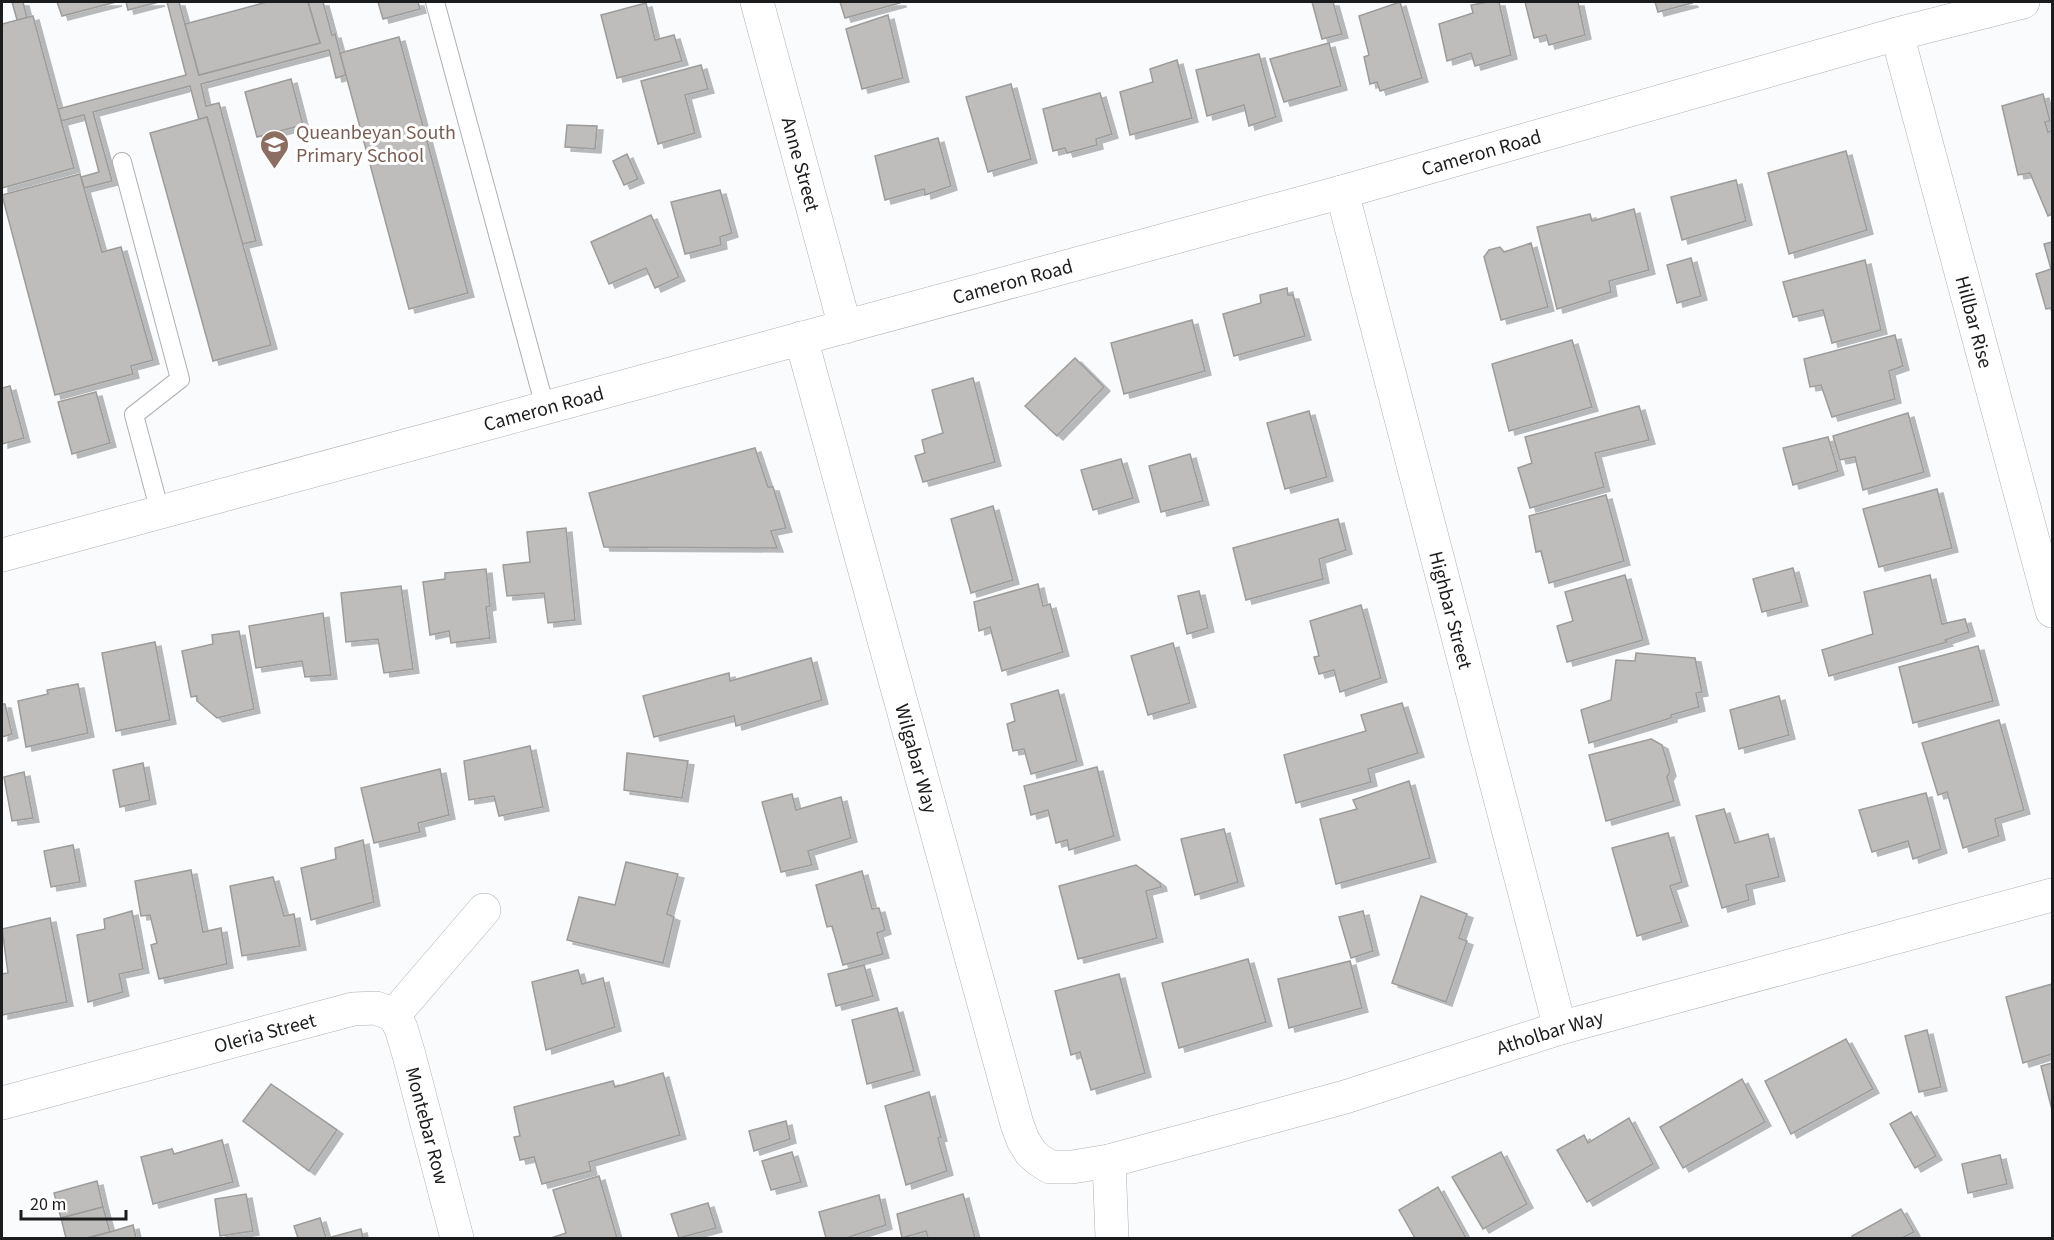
<svg xmlns="http://www.w3.org/2000/svg" width="2054" height="1240" font-family="'Source Sans 3',sans-serif">
<style>
.building{fill:#bfbdbb;stroke:#9d9c9a;stroke-width:1.5;filter:url(#shadow)}
.lines{fill:none;stroke-linecap:round;stroke-linejoin:round}
.service-casing{stroke:#afb0b2;stroke-width:20}
.minor-casing{stroke:#afb0b2;stroke-width:34}
.tertiary-casing{stroke:#afb0b2;stroke-width:34}
.service{stroke:#fff;stroke-width:18}
.minor{stroke:#fff;stroke-width:33}
.tertiary{stroke:#fff;stroke-width:33}
.labels{text-anchor:middle;stroke-width:6;stroke-linejoin:round;paint-order:stroke}
.education-label{font-size:20px;fill:#785e54;stroke:#fff;text-anchor:start}
.street-label{font-size:20px;fill:#1b1c1d;stroke:#fff}
</style>
<defs>
<filter id="shadow"><feDropShadow dx="6" dy="4" stdDeviation="0" flood-color="#0004"/></filter>
</defs>
<rect width="100%" height="100%" fill="#f9fbfd"/>
<g class="building">
<path d="M12,2H23L27,18L17,20Z"/>
<path d="M57,2H116L62,16Z"/>
<path d="M126,2H159L128,10Z"/>
<path d="M167,2H179L199,75L320,43L308,2H323L332,35L335,34L346,75L336,78L329,50L201,84L206,106L219,103L256,241L242,244L207,117L199,120L190,86L93,112L112,181L84,188L81,177L99,172L84,115L61,121L58,109L186,75Z"/>
<path d="M267,2H308L320,43L199,75L185,24Z"/>
<path d="M378,2H418L420,9L383,19Z"/>
<path d="M840,2H900V3L845,18Z"/>
<path d="M1312,2H1333L1342,34L1322,39Z"/>
<path d="M1400,2L1422,78L1380,91L1377,82L1370,84L1364,57L1369,55L1359,16Z"/>
<path d="M1488,2H1499L1511,55L1475,66L1471,53L1447,61L1439,24L1473,13L1471,5Z"/>
<path d="M1525,2H1578L1585,35L1549,45L1546,35L1534,38Z"/>
<path d="M1655,2H1691L1692,3L1658,12Z"/>
<path d="M646,3L655,40L674,35L682,61L617,78L601,15Z"/>
<path d="M888,15L903,78L862,89L846,29Z"/>
<path d="M33,16L74,168L2,188V24Z"/>
<path d="M399,37L468,293L409,309L340,53Z"/>
<path d="M1329,43L1341,86L1284,102L1270,59Z"/>
<path d="M1259,54L1276,117L1249,126L1244,105L1207,116L1196,70Z"/>
<path d="M1177,60L1192,118L1130,135L1120,92L1153,82L1150,69Z"/>
<path d="M701,65L708,89L685,95L695,133L658,144L641,81Z"/>
<path d="M291,79L303,125L257,137L245,92Z"/>
<path d="M1011,84L1031,159L988,172L966,97Z"/>
<path d="M1100,93L1112,134L1096,139L1097,145L1067,153L1065,148L1053,151L1043,109Z"/>
<path d="M2043,94L2050,121L2045,122L2048,132L2052,131V214L2048,216L2030,173L2018,175L2002,106Z"/>
<path d="M207,117L271,345L213,361L150,133Z"/>
<path d="M567,125L597,126L595,149L565,147Z"/>
<path d="M938,138L951,186L925,195L924,189L885,200L875,156Z"/>
<path d="M1846,151L1867,230L1789,254L1768,173Z"/>
<path d="M627,154L638,179L624,185L613,161Z"/>
<path d="M80,174L102,252L121,247L153,360L131,366L133,374L55,395L2,195Z"/>
<path d="M1736,180L1746,221L1682,240L1671,197Z"/>
<path d="M720,190L732,233L720,237L721,245L685,254L671,202Z"/>
<path d="M1634,209L1649,270L1609,281L1611,292L1557,309L1537,227L1590,214L1592,221Z"/>
<path d="M651,215L679,277L655,288L646,268L609,284L591,242Z"/>
<path d="M2052,242V308L2046,309L2036,274L2051,269L2044,244Z"/>
<path d="M1531,243L1548,307L1501,320L1484,257L1489,250L1500,247L1504,252Z"/>
<path d="M1691,258L1701,296L1677,303L1667,265Z"/>
<path d="M1865,260L1881,330L1832,343L1823,310L1793,317L1783,282Z"/>
<path d="M1287,288L1288,295H1293L1305,336L1234,356L1223,314L1261,303L1260,295Z"/>
<path d="M1192,320L1205,371L1124,394L1111,343Z"/>
<path d="M1895,335L1903,366L1889,371L1895,399L1832,417L1821,385L1810,387L1804,359Z"/>
<path d="M1572,340L1592,407L1509,431L1492,364Z"/>
<path d="M1075,358L1104,387L1057,436L1025,406Z"/>
<path d="M973,378L995,462L923,482L915,456L925,453L922,440L943,433L932,390Z"/>
<path d="M10,386L24,438L2,444V388Z"/>
<path d="M96,392L110,443L72,454L58,402Z"/>
<path d="M1639,406L1649,440L1595,453L1604,487L1530,508L1518,468L1532,463L1525,437Z"/>
<path d="M1309,411L1327,477L1285,489L1267,423Z"/>
<path d="M1908,413L1924,472L1863,490L1855,457L1840,460L1833,436Z"/>
<path d="M1828,437L1838,471L1793,485L1783,448Z"/>
<path d="M755,448L768,487H773L786,528L771,531L777,548L604,547L589,493Z"/>
<path d="M1190,454L1203,501L1161,512L1149,466Z"/>
<path d="M1121,459L1133,498L1093,510L1081,470Z"/>
<path d="M1937,489L1952,548L1879,567L1863,509Z"/>
<path d="M1606,495L1624,561L1549,583L1541,551L1536,552L1529,516Z"/>
<path d="M993,506L1013,580L971,593L951,519Z"/>
<path d="M1338,519L1346,550L1319,559L1323,579L1246,600L1233,548Z"/>
<path d="M566,528L575,620L548,623L544,593L507,596L503,565L530,562L527,532Z"/>
<path d="M1793,568L1802,602L1762,612L1753,579Z"/>
<path d="M486,569L490,606L486,607L490,638L451,643L449,631L430,635L423,582L445,579V573Z"/>
<path d="M1625,575L1643,640L1567,662L1557,626L1573,621L1565,592Z"/>
<path d="M1930,575L1942,624L1965,619L1969,632L1945,640L1947,642L1829,676L1822,650L1873,634L1864,592Z"/>
<path d="M1038,584L1043,606L1050,604L1063,652L1002,671L990,627L979,631L974,602Z"/>
<path d="M401,586L413,669L384,673L378,639L346,642L341,593Z"/>
<path d="M1199,591L1208,628L1187,634L1178,596Z"/>
<path d="M1361,605L1381,678L1340,692L1334,670L1319,674L1314,657L1319,656L1310,621Z"/>
<path d="M323,613L331,675L305,677L302,661L256,668L249,626Z"/>
<path d="M239,631L254,709L217,718L197,701V696L191,697L182,651L213,644L212,635Z"/>
<path d="M155,642L170,720L116,731L102,653Z"/>
<path d="M1173,643L1190,703L1148,715L1131,656Z"/>
<path d="M1978,646L1993,701L1913,723L1899,667Z"/>
<path d="M1636,653L1695,658L1702,692L1696,693L1699,707L1671,715V718L1589,743L1581,710L1611,700L1616,660L1635,661Z"/>
<path d="M811,658L822,700L736,726L734,716L654,737L643,696L729,673L730,681Z"/>
<path d="M78,684L88,733L26,747L18,701L48,694L47,690Z"/>
<path d="M1058,690L1077,761L1031,774L1024,749L1013,751L1007,724L1015,721L1011,704Z"/>
<path d="M1779,696L1789,735L1739,749L1730,710Z"/>
<path d="M1402,703L1418,753L1368,769L1371,782L1296,803L1284,755L1366,731L1361,715Z"/>
<path d="M2,704H5L12,734L2,737Z"/>
<path d="M1999,720L2024,810L1995,819L1999,836L1963,848L1947,792L1938,795L1922,743Z"/>
<path d="M1651,739L1662,745L1670,772L1667,777L1674,801L1606,821L1589,755Z"/>
<path d="M530,746L543,807L499,816L494,796L469,800L464,761Z"/>
<path d="M627,753L688,761L682,798L624,790Z"/>
<path d="M143,763L150,800L120,807L113,770Z"/>
<path d="M1097,767L1114,836L1069,850L1067,840L1056,843L1048,810L1031,815L1024,786Z"/>
<path d="M440,769L449,815L418,823L420,832L374,843L361,788Z"/>
<path d="M24,772L33,818L12,821L4,777Z"/>
<path d="M1409,781L1430,858L1336,884L1320,819L1357,809L1353,800Z"/>
<path d="M1926,793L1941,849L1913,859L1908,841L1872,852L1859,810Z"/>
<path d="M792,794L796,810L841,797L851,838L808,851L812,865L781,872L762,802Z"/>
<path d="M1724,809L1735,843L1768,834L1779,877L1746,885L1749,900L1722,908L1696,816Z"/>
<path d="M1224,829L1238,882L1195,895L1181,839Z"/>
<path d="M1668,833L1682,882L1670,886L1682,922L1637,936L1612,848Z"/>
<path d="M363,840L374,902L311,920L301,868L336,859L335,848Z"/>
<path d="M73,845L80,882L51,887L44,851Z"/>
<path d="M626,862L678,874L667,914L674,917L663,963L567,940L579,897L615,905Z"/>
<path d="M1136,865L1160,883L1161,887L1146,891L1157,938L1078,959L1059,886Z"/>
<path d="M191,870L203,932L221,928L227,964L159,979L151,945L157,943L150,915L141,916L135,881Z"/>
<path d="M862,871L872,909L879,908L885,930L877,933L883,954L843,965L832,926L827,927L816,885Z"/>
<path d="M273,877L284,916L294,914L300,946L242,956L230,886Z"/>
<path d="M1421,896L1467,914L1459,938L1467,941L1446,1002L1392,983Z"/>
<path d="M132,911L143,969L119,974L123,992L88,1002L77,935L105,929L104,919Z"/>
<path d="M1363,911L1373,951L1351,958L1339,917Z"/>
<path d="M50,918L67,1002L2,1015V974L8,973L2,929Z"/>
<path d="M1248,959L1266,1022L1179,1048L1162,983Z"/>
<path d="M1350,961L1362,1008L1289,1028L1278,979Z"/>
<path d="M864,965L873,996L836,1006L828,974Z"/>
<path d="M578,970L582,984L603,978L615,1027L546,1050L532,982Z"/>
<path d="M1119,974L1145,1073L1091,1090L1080,1052L1071,1055L1055,991Z"/>
<path d="M2052,984V1054L2023,1063L2006,997Z"/>
<path d="M897,1008L914,1071L867,1084L852,1020Z"/>
<path d="M1927,1030L1941,1087L1919,1092L1905,1036Z"/>
<path d="M1846,1039L1873,1089L1791,1134L1765,1081Z"/>
<path d="M2052,1063V1110L2041,1066Z"/>
<path d="M663,1073L680,1135L589,1162L591,1171L542,1184L534,1157L520,1160L514,1137L520,1136L514,1107L613,1081L615,1087Z"/>
<path d="M1742,1079L1765,1122L1683,1168L1660,1127Z"/>
<path d="M271,1084L337,1130L309,1171L243,1121Z"/>
<path d="M929,1092L941,1137L938,1138L947,1171L906,1185L885,1106Z"/>
<path d="M1911,1112L1936,1156L1915,1168L1890,1124Z"/>
<path d="M1629,1118L1653,1164L1587,1202L1557,1150L1584,1135L1588,1143Z"/>
<path d="M786,1121L790,1139L754,1151L749,1131Z"/>
<path d="M222,1140L233,1182L153,1204L141,1157L172,1149L174,1154Z"/>
<path d="M792,1152L801,1182L771,1190L762,1161Z"/>
<path d="M1501,1152L1527,1204L1483,1229L1452,1177Z"/>
<path d="M2000,1155L2007,1184L1968,1193L1962,1164Z"/>
<path d="M599,1176L617,1238H551L566,1233L553,1190Z"/>
<path d="M97,1181L103,1207L61,1218L54,1193Z"/>
<path d="M1438,1187L1466,1238H1415L1399,1210Z"/>
<path d="M246,1194L253,1231L220,1236L215,1199Z"/>
<path d="M963,1194L975,1238H928L926,1231L902,1238L897,1214Z"/>
<path d="M879,1195L886,1225L846,1238H826L819,1212Z"/>
<path d="M708,1203L716,1228L679,1238L671,1214Z"/>
<path d="M103,1207L110,1232L86,1238H66L61,1218Z"/>
<path d="M1901,1209L1914,1232L1902,1238H1853L1852,1236Z"/>
<path d="M320,1218L326,1238H298L294,1226Z"/>
<path d="M133,1225L136,1238H89L110,1232Z"/>
<path d="M361,1229L363,1238H328Z"/>
</g>
<g class="lines">
<defs>
<g id="service">
<path d="M435,2L545,407"/>
<path d="M122,162L180,379L134,415L160,512"/>
</g>
<g id="minor">
<path id="s1" d="M757,2L845,327"/>
<path id="s2" d="M1897,34L2052,611"/>
<path id="s3" d="M1342,192L1560,1028"/>
<path id="s4" d="M801,338L1017,1124L1023,1140L1031,1153L1039,1160L1050,1167H1072L1109,1161L1345,1097L1560,1028L2052,895"/>
<path id="s5" d="M394,1015L401,1028L409,1055L457,1238"/>
<path id="s6" d="M2,1103L353,1009L376,1008L394,1015L484,910"/>
<path d="M1109,1161L1112,1238"/>
</g>
<g id="tertiary">
<path id="s7" d="M2,555L1342,192L1897,34L2023,2"/>
</g>
</defs>
<use href="#service" class="service-casing"/>
<use href="#minor" class="minor-casing"/>
<use href="#tertiary" class="tertiary-casing"/>
<use href="#service" class="service"/>
<use href="#minor" class="minor"/>
<use href="#tertiary" class="tertiary"/>
</g>
<defs>
<symbol id="school-pin" viewBox="-11 -11 22 30"><path d="M0 17L-7.5 6A9.5 9.5 0 1 1 7.5 6Z" fill="#8d6e63" stroke="#fff"/><path d="M0-5L7-2L0 1L-7-2ZM-4 1L0 2.5L4 1V4Q0 6-4 4Z" fill="#fff"/></symbol>
</defs>
<g fill-rule="evenodd">
<use href="#school-pin" x="258" y="128" width="33" height="45"/>
</g>
<g class="labels">
<g class="education-label">
<text x="296" y="139">Queanbeyan South<tspan x="296" dy="23">Primary School</tspan></text>
</g>
<g class="street-label">
<text dy="7" stroke="none"><textPath href="#s7" startOffset="1533">Cameron Road</textPath></text>
<text dy="7" stroke="none"><textPath href="#s1" startOffset="168">Anne Street</textPath></text>
<text dy="7" stroke="none"><textPath href="#s7" startOffset="1047">Cameron Road</textPath></text>
<text dy="7" stroke="none"><textPath href="#s2" startOffset="298">Hillbar Rise</textPath></text>
<text dy="7" stroke="none"><textPath href="#s7" startOffset="561">Cameron Road</textPath></text>
<text dy="7" stroke="none"><textPath href="#s3" startOffset="432">Highbar Street</textPath></text>
<text dy="7" stroke="none"><textPath href="#s4" startOffset="436">Wilgabar Way</textPath></text>
<text dy="7" stroke="none"><textPath href="#s4" startOffset="1390">Atholbar Way</textPath></text>
<text dy="7" stroke="none"><textPath href="#s6" startOffset="272">Oleria Street</textPath></text>
<text dy="7" stroke="none"><textPath href="#s5" startOffset="116">Montebar Row</textPath></text>
</g>
</g>
<rect width="2054" height="1240" fill="none" stroke="#1b1c1d" stroke-width="6"/>
<path d="M21 1210v9h105v-9" fill="none" stroke="#1b1c1d" stroke-width="3"/>
<text x="30" y="1210" font-size="18" fill="#1b1c1d" stroke="#ffffff" stroke-width="4.5" paint-order="stroke">20 m</text>
</svg>
